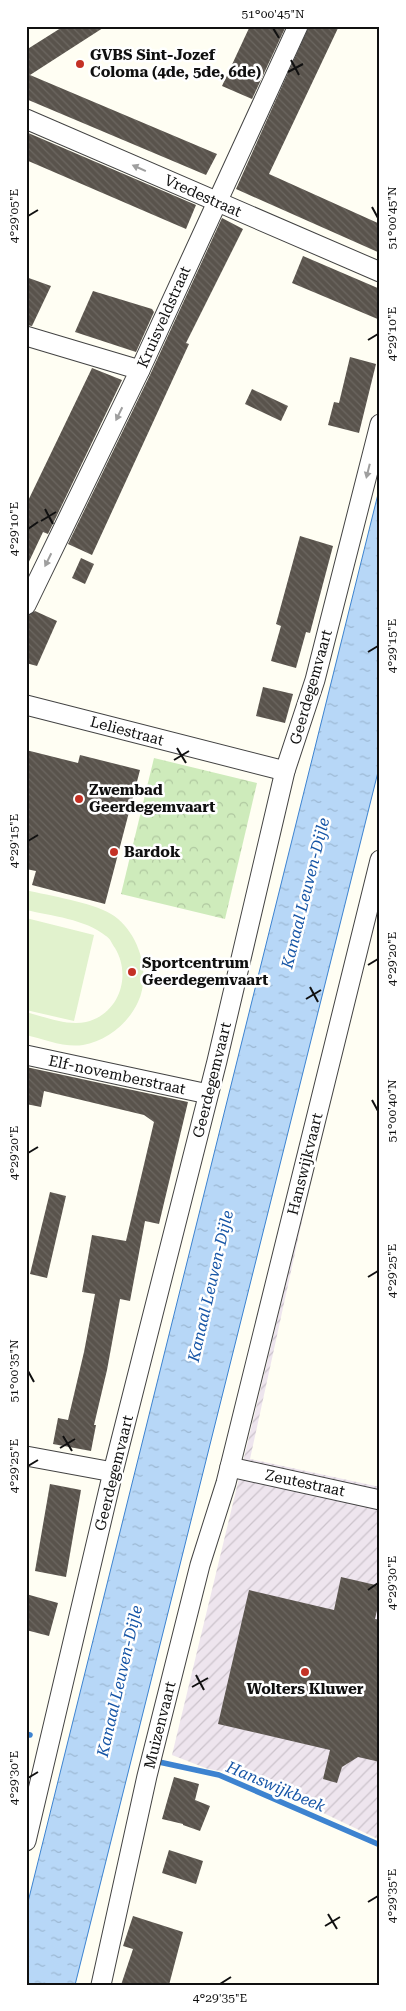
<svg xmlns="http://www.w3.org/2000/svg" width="406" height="2011" font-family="'Roboto Serif',serif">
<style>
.industrial{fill:url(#industrial-furrows)}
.park{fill:url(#park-crowns)}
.pitch{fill:#e1f2cd}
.water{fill:url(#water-ripples);stroke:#3d83d0}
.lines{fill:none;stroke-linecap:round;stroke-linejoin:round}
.stream{stroke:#3d83d0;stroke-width:5.5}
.building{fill:url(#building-back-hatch)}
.minor-casing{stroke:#434343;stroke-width:21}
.minor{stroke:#fff;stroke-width:19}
.oneway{fill:#9f9f9f}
.ticks{fill:none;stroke:#101010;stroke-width:2}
.poi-dot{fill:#c43125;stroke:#fff;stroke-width:2}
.labels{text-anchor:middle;stroke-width:5;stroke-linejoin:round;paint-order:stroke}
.poi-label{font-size:15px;font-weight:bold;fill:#101010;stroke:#fff;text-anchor:start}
.street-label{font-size:15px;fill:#101010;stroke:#fff}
.water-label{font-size:16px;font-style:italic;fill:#1655a6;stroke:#fff}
.neatline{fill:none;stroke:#101010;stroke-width:2}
.ticks-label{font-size:12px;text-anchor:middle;fill:#101010}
</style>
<defs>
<pattern id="industrial-furrows" width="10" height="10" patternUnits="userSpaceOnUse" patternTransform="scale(1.25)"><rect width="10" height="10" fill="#eee5ee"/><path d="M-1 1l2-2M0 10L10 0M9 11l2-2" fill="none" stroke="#cbc3cb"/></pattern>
<pattern id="park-crowns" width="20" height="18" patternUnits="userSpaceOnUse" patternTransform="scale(1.25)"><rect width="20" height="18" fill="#ceebbb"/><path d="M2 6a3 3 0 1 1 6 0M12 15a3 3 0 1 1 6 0" fill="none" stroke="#b0c8a0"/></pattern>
<pattern id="water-ripples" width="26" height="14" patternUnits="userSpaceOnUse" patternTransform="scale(1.25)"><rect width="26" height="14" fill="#b7d7f7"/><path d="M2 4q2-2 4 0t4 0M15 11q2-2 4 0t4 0" fill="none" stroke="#9cb8d3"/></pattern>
<pattern id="building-back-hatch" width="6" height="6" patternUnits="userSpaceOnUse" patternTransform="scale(1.25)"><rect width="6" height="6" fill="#59534c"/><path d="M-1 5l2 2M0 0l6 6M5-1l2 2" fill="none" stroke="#6c6761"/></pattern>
</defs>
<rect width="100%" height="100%" fill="#fffef3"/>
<path class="industrial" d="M309,1189L250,1459L380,1487V1840L317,1810L221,1771L208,1769L172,1755Z"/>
<path class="park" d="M154,758L257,783L225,919L121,894Z"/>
<g class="pitch">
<path d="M26,890C50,896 91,902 111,914C138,930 152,973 138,1002C128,1024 106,1041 83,1045C65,1048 43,1039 26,1035V1012C45,1017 67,1026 86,1022C119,1014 132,976 115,948C112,944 110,938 106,936C85,919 52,916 26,910Z"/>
<path d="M26,918L94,935L74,1021L26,1010Z"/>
</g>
<path class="water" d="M380,486V764L75,1985H26V1910Z"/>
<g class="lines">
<g class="stream">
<path d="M26,1734L30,1735"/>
<path d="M159,1762L219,1775L380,1845"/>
</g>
</g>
<g class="building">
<path d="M64,26H106L30,75L217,154L206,175L26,99V50Z"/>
<path d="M250,26H286L252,99L222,86Z"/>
<path d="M309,26H339L269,174L380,224V253L236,189Z"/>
<path d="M26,132L196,205L186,229L26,160Z"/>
<path d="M222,218L243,229L186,343L189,344L92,555L68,544L150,375Z"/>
<path d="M303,256L380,289V320L292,283Z"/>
<path d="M26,277L51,286L32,326L26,325Z"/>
<path d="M93,291L152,309L154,312L136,352L75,332Z"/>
<path d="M350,357L376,364L359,433L328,425L334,402L339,403Z"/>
<path d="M92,368L122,380L48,534L43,532L26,568V505Z"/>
<path d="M252,389L288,406L281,421L245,404Z"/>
<path d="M300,536L333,546L310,633L306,632L296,668L271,661L281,626L276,624Z"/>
<path d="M81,558L94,564L85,584L72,578Z"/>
<path d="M35,611L57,621L37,666L26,663V616Z"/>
<path d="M263,687L293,694L285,723L256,716Z"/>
<path d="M26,750L78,763L80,755L140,770L105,904L32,885L36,871L26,869Z"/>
<path d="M26,1067L188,1102L159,1224L145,1221L130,1301L120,1299L107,1370L94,1425H96L91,1451L53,1444L58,1418L68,1420L84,1352L95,1294L82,1292L92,1235L126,1241L154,1122L144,1115L44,1091L41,1107L26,1104Z"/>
<path d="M50,1192L66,1196L47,1278L30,1274Z"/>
<path d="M50,1484L81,1490L66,1577L35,1571Z"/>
<path d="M341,1577L380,1586V1597L375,1619L380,1620V1762L358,1757L342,1767L337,1783L323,1779L330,1750L218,1724L249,1590L334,1610Z"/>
<path d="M26,1594L58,1603L49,1636L26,1630Z"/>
<path d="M174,1777L199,1784L195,1800L210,1806L200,1831L183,1825V1824L162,1819Z"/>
<path d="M169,1850L203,1861L196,1884L162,1873Z"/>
<path d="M133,1916L183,1932L169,1985H121L133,1949L123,1946Z"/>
</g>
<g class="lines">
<defs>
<g id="minor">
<path d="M26,119L380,272"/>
<path d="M26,336L140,370"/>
<path d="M26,605L140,370L298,26"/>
<path d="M26,705L285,771"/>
<path d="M26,1055L208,1094"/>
<path d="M26,1456L113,1472"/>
<path d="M230,1467L380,1500"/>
<path d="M26,1841L113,1472L217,1061L285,771L315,680L380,424"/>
<path d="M101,1985L147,1776L200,1565L226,1483L380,860"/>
</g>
</defs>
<use href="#minor" class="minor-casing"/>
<use href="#minor" class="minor"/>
</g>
<defs><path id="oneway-solid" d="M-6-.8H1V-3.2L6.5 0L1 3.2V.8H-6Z" transform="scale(1.25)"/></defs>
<g class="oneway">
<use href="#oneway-solid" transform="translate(139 168) rotate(-156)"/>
<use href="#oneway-solid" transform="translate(119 414) rotate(116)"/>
<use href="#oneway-solid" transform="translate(368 471) rotate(104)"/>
<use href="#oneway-solid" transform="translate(48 560) rotate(116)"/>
</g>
<path class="ticks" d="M273,28L279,38M291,60L299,75M288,72L303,64M372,207L378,218M28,216L38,210M368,340L378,334M45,509L53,524M41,521L56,512M28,529L38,522M368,652L378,646M177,748L186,763M174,760L189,751M28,841L38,835M368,965L378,959M310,987L318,1002M306,999L321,990M372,1100L378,1111M28,1153L38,1147M368,1277L378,1271M28,1371L34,1382M63,1436L72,1451M60,1448L75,1439M28,1466L38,1460M368,1590L378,1583M196,1675L204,1690M192,1687L208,1678M28,1778L38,1772M368,1902L378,1896M328,1914L337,1929M325,1926L340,1917M220,1984L231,1977"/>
<g class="poi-dot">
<circle cx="80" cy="64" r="5"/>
<circle cx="79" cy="799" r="5"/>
<circle cx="114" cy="852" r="5"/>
<circle cx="132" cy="972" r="5"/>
<circle cx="305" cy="1672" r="5"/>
</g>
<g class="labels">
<g class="poi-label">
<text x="90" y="60">GVBS Sint-Jozef<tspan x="90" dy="17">Coloma (4de, 5de, 6de)</tspan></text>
<text x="89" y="795">Zwembad<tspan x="89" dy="17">Geerdegemvaart</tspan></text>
<text x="124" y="857">Bardok</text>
<text x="142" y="968">Sportcentrum<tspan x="142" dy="17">Geerdegemvaart</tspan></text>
<text x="305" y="1694" text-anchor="middle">Wolters Kluwer</text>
</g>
<g class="street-label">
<text transform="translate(203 196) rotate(24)" y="5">Vredestraat</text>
<text transform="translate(164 317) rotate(-66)" y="5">Kruisveldstraat</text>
<text transform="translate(311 687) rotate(-74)" y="5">Geerdegemvaart</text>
<text transform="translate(127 731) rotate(15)" y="5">Leliestraat</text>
<text transform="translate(117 1075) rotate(12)" y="5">Elf-novemberstraat</text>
<text transform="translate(212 1080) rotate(-76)" y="5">Geerdegemvaart</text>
<text transform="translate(305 1164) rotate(-76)" y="5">Hanswijkvaart</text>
<text transform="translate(114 1473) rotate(-76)" y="5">Geerdegemvaart</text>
<text transform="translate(305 1483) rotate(12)" y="5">Zeutestraat</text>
<text transform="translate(160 1725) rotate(-76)" y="5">Muizenvaart</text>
</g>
<g class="water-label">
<text transform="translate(305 893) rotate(-76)" y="6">Kanaal Leuven-Dijle</text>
<text transform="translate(210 1286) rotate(-77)" y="6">Kanaal Leuven-Dijle</text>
<text transform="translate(119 1681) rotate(-77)" y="6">Kanaal Leuven-Dijle</text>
<text transform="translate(276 1786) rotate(23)" y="6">Hanswijkbeek</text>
</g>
</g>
<rect width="406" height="2011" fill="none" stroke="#ffffff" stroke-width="55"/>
<rect x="28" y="28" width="350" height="1956" class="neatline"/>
<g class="ticks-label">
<text x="273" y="18">51°00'45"N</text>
<text transform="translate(14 216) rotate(-90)" y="4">4°29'05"E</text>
<text transform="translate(392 218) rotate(-90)" y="4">51°00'45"N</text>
<text transform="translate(392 334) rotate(-90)" y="4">4°29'10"E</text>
<text transform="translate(14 529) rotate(-90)" y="4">4°29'10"E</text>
<text transform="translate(392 646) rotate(-90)" y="4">4°29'15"E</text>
<text transform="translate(14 841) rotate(-90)" y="4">4°29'15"E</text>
<text transform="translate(392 959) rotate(-90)" y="4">4°29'20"E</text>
<text transform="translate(392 1111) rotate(-90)" y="4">51°00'40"N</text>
<text transform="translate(14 1153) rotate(-90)" y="4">4°29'20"E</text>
<text transform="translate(392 1271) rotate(-90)" y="4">4°29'25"E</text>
<text transform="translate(14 1371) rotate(-90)" y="4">51°00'35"N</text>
<text transform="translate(14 1466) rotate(-90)" y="4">4°29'25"E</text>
<text transform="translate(392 1583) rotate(-90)" y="4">4°29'30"E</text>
<text transform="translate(14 1778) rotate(-90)" y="4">4°29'30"E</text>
<text transform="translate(392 1896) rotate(-90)" y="4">4°29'35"E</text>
<text x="220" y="2002">4°29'35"E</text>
</g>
</svg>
